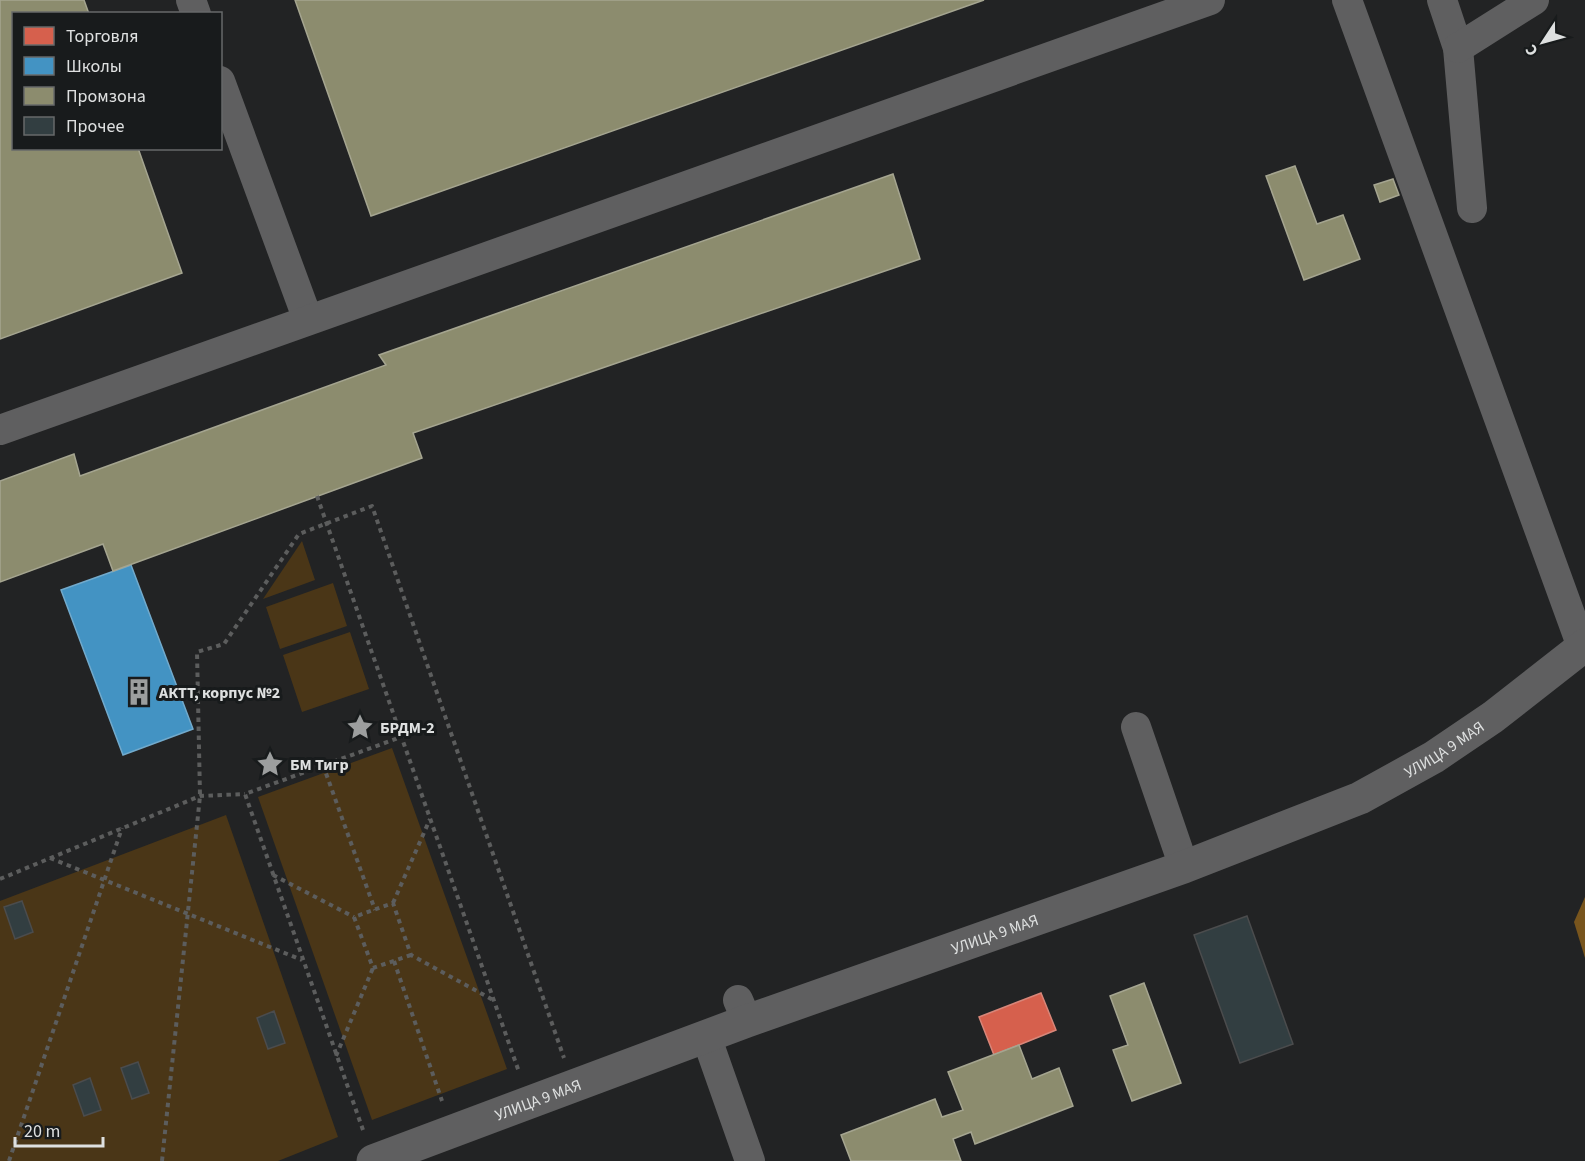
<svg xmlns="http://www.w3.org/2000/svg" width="1585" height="1161" font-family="'Source Sans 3',sans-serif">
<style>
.green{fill:#4a3617}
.water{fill:#78551d}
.shops{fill:#d6604d;stroke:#d88679;stroke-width:1.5}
.schools{fill:#4393c3;stroke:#72aacc;stroke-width:1.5}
.industry{fill:#8c8c6e;stroke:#a5a590;stroke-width:1.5}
.building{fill:#323e41;stroke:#4b4c4d;stroke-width:1.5}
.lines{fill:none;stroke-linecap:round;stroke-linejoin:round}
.path{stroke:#5c5d5d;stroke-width:4;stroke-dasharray:4.5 4.5;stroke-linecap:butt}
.minor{stroke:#5f5f60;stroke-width:30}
.major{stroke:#5f5f60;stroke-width:33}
.labels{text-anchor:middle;stroke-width:6;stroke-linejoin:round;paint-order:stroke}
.poi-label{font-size:16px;font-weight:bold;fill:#dee0e0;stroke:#181b1c;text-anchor:start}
.street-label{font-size:16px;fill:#dee0e0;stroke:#181b1c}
</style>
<rect width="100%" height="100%" fill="#222324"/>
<g class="green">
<path d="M302,541L315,580L263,599Z"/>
<path d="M333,583L347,626L280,649L266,607Z"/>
<path d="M350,632L369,689L302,712L283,655Z"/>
<path d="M392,748L507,1069L372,1120L258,797Z"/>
<path d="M226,815L338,1137L278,1161H0V901Z"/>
</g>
<path class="water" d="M1585,897V958L1574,922Z"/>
<path class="shops" d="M1041,993L1056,1030L994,1055L979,1017Z"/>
<path class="schools" d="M131,565L193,729L123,755L61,590Z"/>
<g class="industry">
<path d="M0,0H84L89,14H14V148H138L182,273L0,339Z"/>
<path d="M295,0H984L371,216Z"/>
<path d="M1295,166L1317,224L1343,215L1360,259L1304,280L1266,176Z"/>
<path d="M893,174L920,259L413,433L422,458L113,571L103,544L0,582V481L74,454L80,476L386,365L379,355Z"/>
<path d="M1393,179L1399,195L1380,202L1374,185Z"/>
<path d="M1144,983L1181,1083L1132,1101L1113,1050L1128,1045L1110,996Z"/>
<path d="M1019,1045L1032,1079L1059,1068L1073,1106L975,1144L971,1132L953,1139L961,1161H851L841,1135L935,1099L942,1117L963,1110L948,1072Z"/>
</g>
<g class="building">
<path d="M22,901L33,932L15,939L4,907Z"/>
<path d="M1247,916L1293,1044L1240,1063L1194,935Z"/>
<path d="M274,1011L285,1043L268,1049L257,1018Z"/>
<path d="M138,1062L149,1093L132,1099L121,1068Z"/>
<path d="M90,1078L101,1110L84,1116L73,1085Z"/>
</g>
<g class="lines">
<g class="path">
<path d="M317,496L519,1072"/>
<path d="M323,765L375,910"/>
<path d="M50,858L302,960"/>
<path d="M273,875L354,917"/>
<path d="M0,879L200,796L245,794"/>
<path d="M393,903L430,819"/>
<path d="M411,955L373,968L354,917L393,903L411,955L495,1001"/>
<path d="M394,961L442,1101"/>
<path d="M336,1056L373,968"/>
<path d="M363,1130L245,794L401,737"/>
<path d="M9,1161L122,828"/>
<path d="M162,1161L200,796L197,652L224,644L299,534L372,506L564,1058"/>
</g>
<g class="minor">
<path d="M191,0L196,14"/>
<path d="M1347,0L1582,647"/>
<path d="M1442,0L1458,48L1472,208"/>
<path d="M1458,48L1534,0"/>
<path d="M220,81L308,320"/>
<path d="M0,430L1210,0"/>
<path d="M1136,727L1184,867"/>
<path d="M738,1000L747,1021"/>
<path d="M706,1036L750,1161"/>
</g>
<path class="major" id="s1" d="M373,1161L747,1021L1184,867L1360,798L1434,757L1493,717L1585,645"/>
</g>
<defs>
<symbol id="building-bare" viewBox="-9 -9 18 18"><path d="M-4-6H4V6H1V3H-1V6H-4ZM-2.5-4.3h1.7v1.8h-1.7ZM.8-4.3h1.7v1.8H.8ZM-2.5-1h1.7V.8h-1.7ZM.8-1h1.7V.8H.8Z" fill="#9c9e9e" stroke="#181b1c" stroke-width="2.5" paint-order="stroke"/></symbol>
<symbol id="sight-bare" viewBox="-9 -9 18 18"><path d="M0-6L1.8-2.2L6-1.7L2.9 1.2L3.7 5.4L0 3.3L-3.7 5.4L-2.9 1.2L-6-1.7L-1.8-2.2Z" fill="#9c9e9e" stroke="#181b1c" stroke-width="2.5" paint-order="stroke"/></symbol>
</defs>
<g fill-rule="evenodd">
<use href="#building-bare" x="120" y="673" width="38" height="38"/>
<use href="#sight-bare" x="341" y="708" width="38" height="38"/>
<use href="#sight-bare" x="251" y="745" width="38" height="38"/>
</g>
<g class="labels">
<g class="poi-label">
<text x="159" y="698">АКТТ, корпус №2</text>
<text x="380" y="733">БРДМ-2</text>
<text x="290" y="770">БМ Тигр</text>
</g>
<g class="street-label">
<text dy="6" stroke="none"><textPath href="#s1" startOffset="1149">УЛИЦА 9 МАЯ</textPath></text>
<text dy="6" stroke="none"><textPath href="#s1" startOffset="662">УЛИЦА 9 МАЯ</textPath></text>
<text dy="6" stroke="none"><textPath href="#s1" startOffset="176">УЛИЦА 9 МАЯ</textPath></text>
</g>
</g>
<rect x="12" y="12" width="210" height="138" fill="#181b1c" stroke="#676a6a" stroke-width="1.5"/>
<rect x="24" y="27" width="30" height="18" fill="#d6604d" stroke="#676a6a" stroke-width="1.5"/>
<text x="66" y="42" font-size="18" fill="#dee0e0">Торговля</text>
<rect x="24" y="57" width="30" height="18" fill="#4393c3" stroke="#676a6a" stroke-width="1.5"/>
<text x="66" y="72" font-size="18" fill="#dee0e0">Школы</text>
<rect x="24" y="87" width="30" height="18" fill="#8c8c6e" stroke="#676a6a" stroke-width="1.5"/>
<text x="66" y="102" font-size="18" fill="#dee0e0">Промзона</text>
<rect x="24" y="117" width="30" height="18" fill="#323e41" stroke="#676a6a" stroke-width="1.5"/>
<text x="66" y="132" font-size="18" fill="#dee0e0">Прочее</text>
<g transform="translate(1543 42) rotate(234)" stroke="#181b1c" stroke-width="4.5" paint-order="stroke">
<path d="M0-4.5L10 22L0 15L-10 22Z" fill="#dee0e0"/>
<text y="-9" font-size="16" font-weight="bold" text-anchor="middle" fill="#dee0e0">С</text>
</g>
<path d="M15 1137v9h88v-9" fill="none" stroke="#dee0e0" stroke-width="3"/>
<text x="24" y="1137" font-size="18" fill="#dee0e0" stroke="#181b1c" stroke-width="4.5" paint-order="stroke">20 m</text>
</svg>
